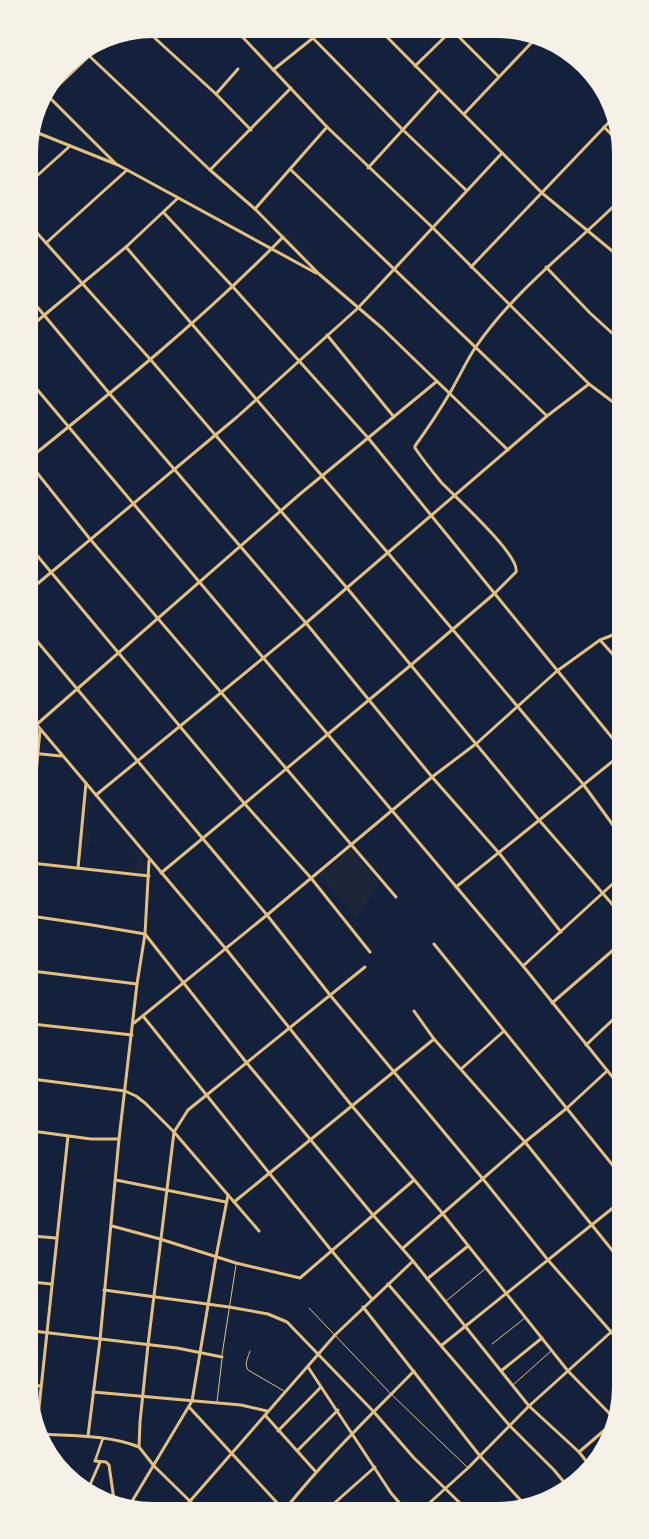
<svg xmlns="http://www.w3.org/2000/svg" width="649" height="1539" font-family="Signika,sans-serif">
<style>
.green{fill:#1d2539}
.lines{fill:none;stroke-linecap:round;stroke-linejoin:round}
.service{stroke:#e5c07b;stroke-width:1}
.pedestrian{stroke:#e5c07b;stroke-width:2.5}
.minor{stroke:#e5c07b;stroke-width:3}
.tertiary{stroke:#e5c07b;stroke-width:4}
</style>
<rect width="100%" height="100%" fill="#14213d"/>
<g class="green">
<path d="M285,232L315,262L279,242Z"/>
<path d="M89,796L93,800L89,804L87,829L92,837L90,843L84,846L87,798Z"/>
<path d="M131,845L145,861L146,872L108,868V865L133,868L139,858L129,846Z"/>
<path d="M352,849L379,883L356,919L319,874Z"/>
</g>
<g class="lines">
<g class="service">
<path d="M446,1301L485,1269"/>
<path d="M309,1308L391,1394L467,1467"/>
<path d="M492,1344L525,1318"/>
<path d="M250,1351C248,1358 244,1363 248,1370L284,1391"/>
<path d="M222,1355L236,1265"/>
<path d="M513,1385L551,1351"/>
<path d="M217,1402L222,1359"/>
</g>
<path class="pedestrian" d="M95,1461L103,1438"/>
<g class="minor">
<path d="M235,29L327,127L432,227L589,384L617,405"/>
<path d="M146,30L216,94L251,130"/>
<path d="M305,30L403,130L466,190"/>
<path d="M380,30L542,193L617,255"/>
<path d="M453,31L498,76"/>
<path d="M84,51L210,170L255,209L319,274L382,328L508,450"/>
<path d="M415,66L451,31"/>
<path d="M273,70L323,30"/>
<path d="M45,93L115,163"/>
<path d="M216,94L238,69"/>
<path d="M464,114L535,39"/>
<path d="M604,127L616,139"/>
<path d="M33,131L118,165L316,273"/>
<path d="M368,168L439,90"/>
<path d="M290,169L547,416"/>
<path d="M210,170L291,88"/>
<path d="M29,183L70,146"/>
<path d="M255,209L327,127"/>
<path d="M164,213L233,287L369,439L618,745"/>
<path d="M29,224L150,359L347,588L539,820L619,912"/>
<path d="M46,243L127,170"/>
<path d="M126,247L388,553L583,784L618,832"/>
<path d="M471,267L614,117"/>
<path d="M546,267L590,313L612,333"/>
<path d="M29,297L109,393L306,623L432,777L499,853L561,932"/>
<path d="M30,327L126,247L178,198"/>
<path d="M327,335L394,417"/>
<path d="M30,381L523,966L619,1085"/>
<path d="M30,458C117,388 205,317 283,237"/>
<path d="M30,464L90,539L396,897"/>
<path d="M30,547L244,803L311,878L370,952"/>
<path d="M30,590L237,417L358,308L502,153"/>
<path d="M31,634L267,915L330,995L483,1179L548,1260L620,1342"/>
<path d="M600,640L618,660"/>
<path d="M31,718L226,949L352,1106L443,1214L568,1371L612,1416"/>
<path d="M36,725L300,494L436,382"/>
<path d="M31,753L61,756"/>
<path d="M96,795L306,623L547,416L589,384"/>
<path d="M31,829L40,730"/>
<path d="M31,863L149,876"/>
<path d="M78,868L86,783"/>
<path d="M161,873L411,665L494,594L516,572C521,556 454,496 441,482C432,471 423,460 415,448V446C428,428 440,410 451,391C459,377 466,362 475,348C514,291 568,251 616,204"/>
<path d="M456,887L618,757"/>
<path d="M31,916L92,925L145,934L246,1062L373,1215L413,1261L529,1406L579,1452L590,1466"/>
<path d="M434,944L619,1173"/>
<path d="M523,966L618,879"/>
<path d="M32,971L137,984"/>
<path d="M552,1003L619,945"/>
<path d="M414,1011L434,1039L525,1142L620,1260"/>
<path d="M143,1016L331,1250L372,1299"/>
<path d="M134,1023L267,915L432,777L477,743L557,671L600,640L618,633"/>
<path d="M32,1024L132,1035"/>
<path d="M586,1045L619,1014"/>
<path d="M461,1069L504,1031"/>
<path d="M32,1079L125,1091L136,1096L145,1103L174,1132L259,1231"/>
<path d="M32,1131L91,1139H119"/>
<path d="M116,1180L226,1202"/>
<path d="M234,1202L434,1039"/>
<path d="M112,1226L160,1239L236,1263L300,1278L414,1180"/>
<path d="M32,1236L56,1238"/>
<path d="M403,1248L525,1142L567,1108L607,1071"/>
<path d="M427,1279L468,1246"/>
<path d="M32,1282L51,1284"/>
<path d="M388,1284L510,1426L554,1470L568,1487"/>
<path d="M104,1290L229,1307L268,1314L287,1322L373,1411L414,1458L463,1506"/>
<path d="M363,1307L480,1456L526,1506"/>
<path d="M33,1331L177,1348L222,1357"/>
<path d="M442,1345L619,1203"/>
<path d="M308,1367L391,1493L403,1507"/>
<path d="M501,1371L542,1338"/>
<path d="M33,1385L40,1386"/>
<path d="M93,1392L241,1405L267,1411"/>
<path d="M189,1407L281,1507"/>
<path d="M265,1415L316,1472"/>
<path d="M37,1426L68,1136"/>
<path d="M278,1431L321,1387"/>
<path d="M42,1434C74,1436 109,1435 139,1447"/>
<path d="M88,1436L100,1340L119,1139L137,984L145,934L149,861"/>
<path d="M297,1451L338,1410"/>
<path d="M579,1452L607,1428"/>
<path d="M95,1461L106,1462L109,1465L114,1500"/>
<path d="M89,1487L100,1462"/>
<path d="M287,1507C326,1458 370,1416 414,1371"/>
<path d="M330,1507L375,1467"/>
<path d="M425,1507L468,1468L529,1406L620,1324"/>
<path d="M128,1508L192,1401L216,1257L228,1195"/>
<path d="M184,1508L335,1335L413,1261"/>
<path d="M197,1508L154,1466L139,1447L140,1422L148,1345L174,1132L188,1110L365,967"/>
</g>
<path class="tertiary" d="M40,102L107,38"/>
</g>
<path d="M0 0H649V1539H0ZM153 38H497A115 115 0 0 1 612 153V1387A115 115 0 0 1 497 1502H153A115 115 0 0 1 38 1387V153A115 115 0 0 1 153 38Z" fill="#f6f1e7" fill-rule="evenodd"/>
</svg>
